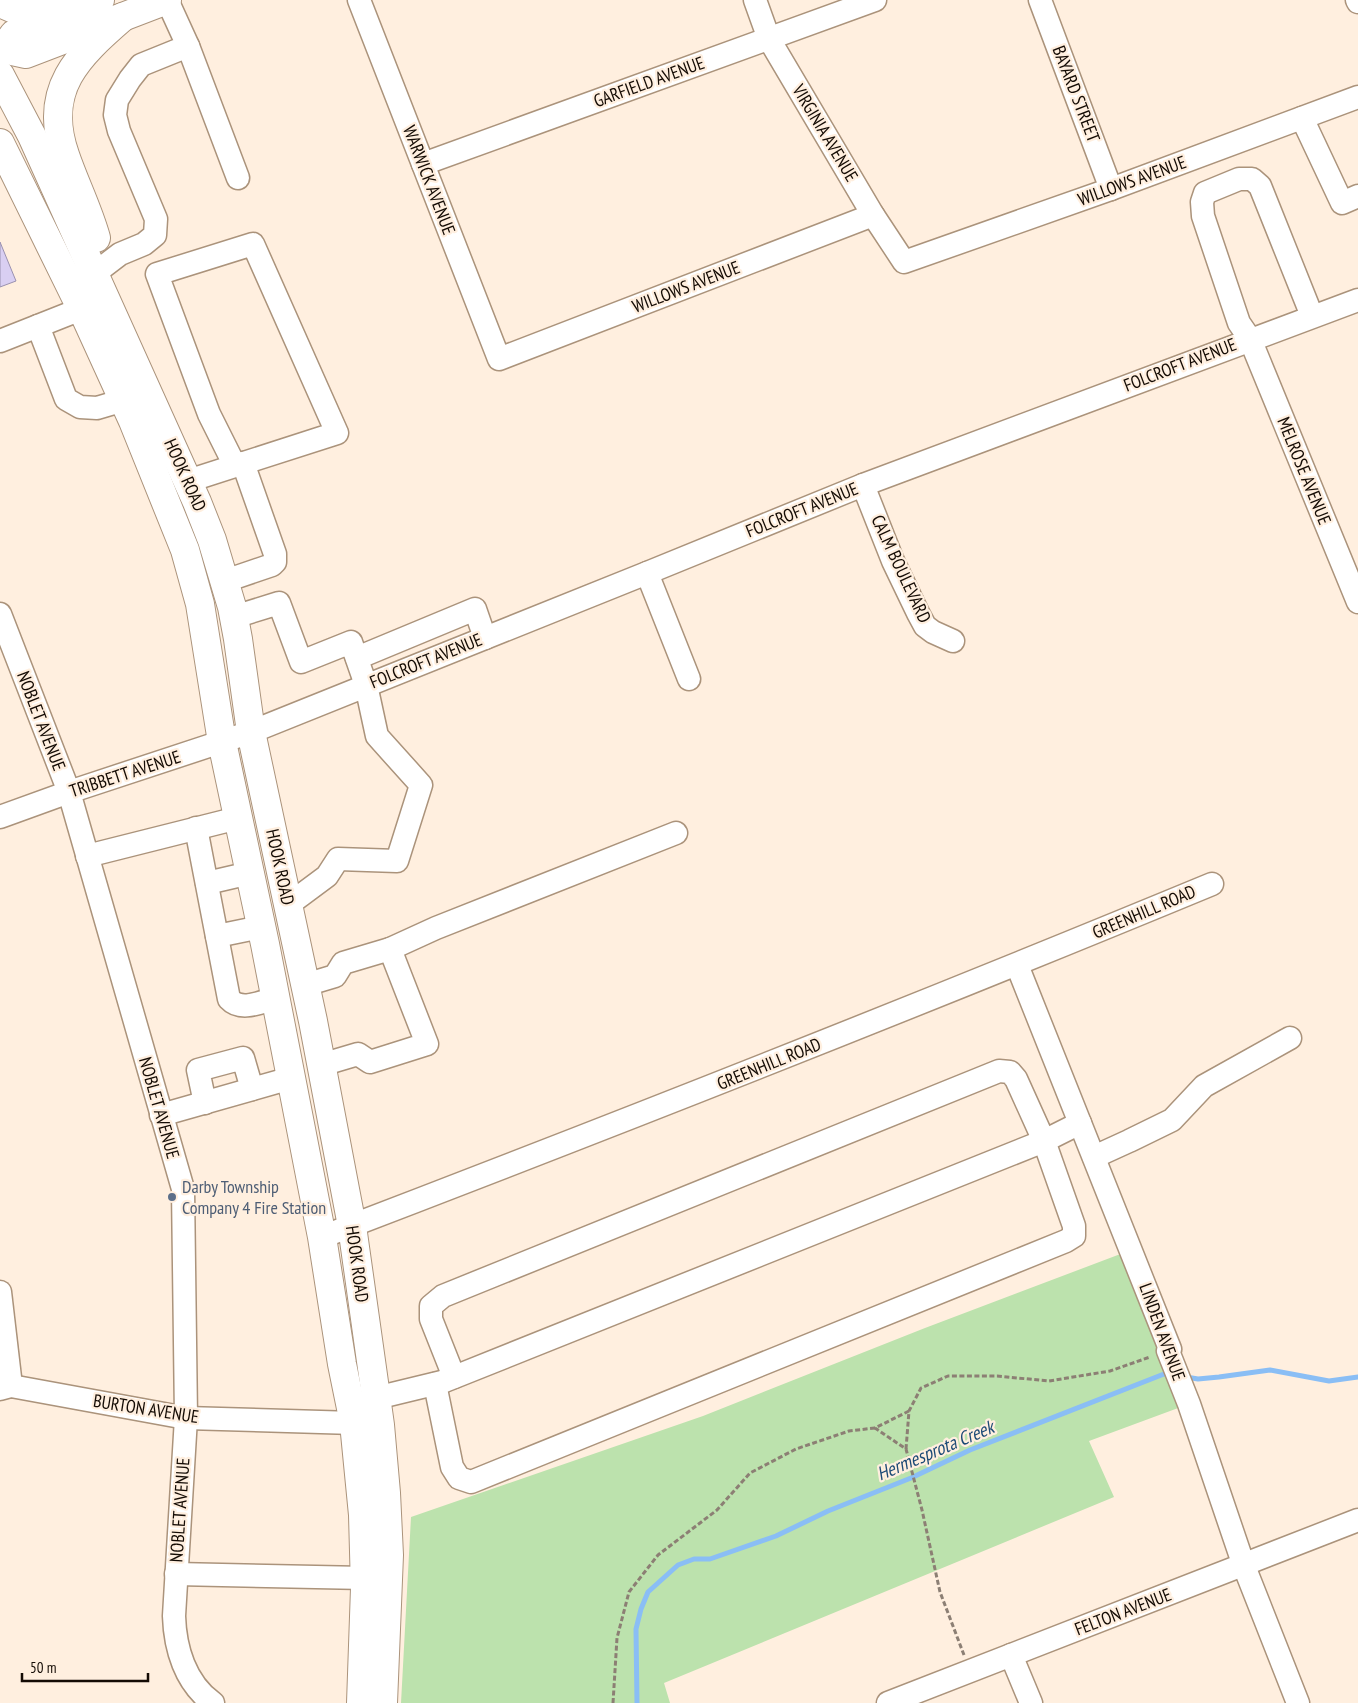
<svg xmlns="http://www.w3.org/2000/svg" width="1358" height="1703" font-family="'PT Sans Narrow',sans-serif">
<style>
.green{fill:#bce2ad}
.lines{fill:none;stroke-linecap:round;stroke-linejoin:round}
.stream{stroke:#8abef5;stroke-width:5}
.building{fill:#d9cff2;stroke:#9a91af}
.minor-casing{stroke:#ab937b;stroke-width:25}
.major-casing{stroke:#ab937b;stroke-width:30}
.path{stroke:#8c7f74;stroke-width:3;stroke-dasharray:5 2.5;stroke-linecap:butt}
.minor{stroke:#fff;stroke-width:22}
.major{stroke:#fff;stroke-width:28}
.service-dot{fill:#5c6f8a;stroke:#ffefdf;stroke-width:2}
.labels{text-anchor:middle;stroke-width:4.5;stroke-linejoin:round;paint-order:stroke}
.street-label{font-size:18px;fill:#140b04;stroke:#ffefdf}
.service-label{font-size:18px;fill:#4e5e75;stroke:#ffefdf;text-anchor:start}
.water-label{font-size:19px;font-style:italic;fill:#1c4a76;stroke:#ffefdf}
</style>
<rect width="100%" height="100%" fill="#ffefdf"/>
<path class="green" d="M1131,1250L1189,1404L1089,1441L1114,1497L664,1683L670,1703H401L411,1517L703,1416L925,1328Z"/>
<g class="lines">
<g class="stream">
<path d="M1186,1377L1198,1379L1219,1377L1270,1370L1329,1381L1358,1377"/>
<path d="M637,1703L636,1629L641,1609L648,1592L678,1565L694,1559H710L776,1536L828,1511L911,1478L970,1450L1164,1374L1170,1375"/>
</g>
</g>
<path class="building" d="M0,242L16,281L0,287Z"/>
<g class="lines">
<defs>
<g id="minor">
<path d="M359,0L499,359L873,215"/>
<path d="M755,0L769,39L873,215L904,262L1111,189L1358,97"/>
<path d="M1040,0L1111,189"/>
<path d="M1357,0L1358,2"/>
<path d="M188,46L238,178"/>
<path d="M1302,118L1342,203L1358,196"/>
<path d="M423,164L875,0"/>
<path d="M103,267L120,254L144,244L155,235L156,219L119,131L115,115L117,100L130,79L141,65L188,46L167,0"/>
<path d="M1312,316L1260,186L1252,179H1239L1205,193L1202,202L1203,216L1239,323L1250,339L1358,602"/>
<path d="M38,326L66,399L80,407L97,408L124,400"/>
<path d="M0,341L81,309"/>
<path d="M188,481L337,433L253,244L157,274L209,414L235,466"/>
<path d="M863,485L893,561L918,613L925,626L933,632L953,641"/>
<path d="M647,573L689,679"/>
<path d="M225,581L272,565L275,562V554L243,463"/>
<path d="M0,614L69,792L183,1189L186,1418L174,1616C175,1648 185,1683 213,1703"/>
<path d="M234,617L279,603L301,662L351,642L366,685L377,736L421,785L397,861L338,859L327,876L288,905"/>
<path d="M357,658L475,609L485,638"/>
<path d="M0,817L69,792L251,732L647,573L863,485L1358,300"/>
<path d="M196,828L229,999C241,1012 261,1002 276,998"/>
<path d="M87,856L238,818"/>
<path d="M207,883L250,873"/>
<path d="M217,936L261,927"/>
<path d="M390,949L436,928L676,833"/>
<path d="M1017,965L1170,1349L1168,1351L1189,1404L1244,1566L1298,1703"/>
<path d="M305,985L335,976L343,963L390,949L427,1044L370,1062L358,1054L321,1065"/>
<path d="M205,1103L198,1070L243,1058L252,1089"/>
<path d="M161,1115L291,1078"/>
<path d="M1094,1157L1129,1141L1172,1120L1204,1086L1290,1038"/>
<path d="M322,1237C620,1123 917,1006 1212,884"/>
<path d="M0,1292L11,1386"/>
<path d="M435,1384L452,1467L459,1478L471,1482L1066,1241L1074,1236V1226L1044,1141L1016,1079L1010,1072L999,1071L443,1296L431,1306V1319L454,1377"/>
<path d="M0,1389L11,1386L186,1418L354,1423"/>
<path d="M376,1398L442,1382L1044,1141L1080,1123"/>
<path d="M176,1574L365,1578"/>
<path d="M1011,1655L1031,1703"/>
<path d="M888,1703L1358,1520"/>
</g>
<g id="major">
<path d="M0,3L16,10L35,9L60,4"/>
<path d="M3,49L26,54L167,0"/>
<path d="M0,51L3,49L14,34L100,0"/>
<path d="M0,75L32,136L197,502L212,540L232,607L238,639L251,732L313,1021L352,1226L380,1425L386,1493L389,1555L383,1703"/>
<path d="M0,143L86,318L133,421L185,550L200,604L222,742L265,944L322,1237L342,1364L354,1423L363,1515L365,1588L361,1703"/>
<path d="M96,238C88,209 74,182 65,155C42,89 78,56 123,17"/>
</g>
</defs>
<use href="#minor" class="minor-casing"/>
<use href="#major" class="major-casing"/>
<g class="path">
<path d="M909,1411L875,1428L906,1449L922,1510L940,1592L964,1655"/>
<path d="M906,1449L909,1411L921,1388L948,1376H997L1049,1381L1110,1371L1150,1357"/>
<path d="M613,1703L617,1638L629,1592L658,1555L717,1510L750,1473L796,1449L849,1431L875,1428"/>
</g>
<use href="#minor" class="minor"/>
<use href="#major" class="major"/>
</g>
<circle class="service-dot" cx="172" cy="1197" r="5"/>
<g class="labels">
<g class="street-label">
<text transform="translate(649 82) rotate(-20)" y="6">GARFIELD AVENUE</text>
<text transform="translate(1076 94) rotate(69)" y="6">BAYARD STREET</text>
<text transform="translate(825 133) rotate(59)" y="6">VIRGINIA AVENUE</text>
<text transform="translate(429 180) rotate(69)" y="6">WARWICK AVENUE</text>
<text transform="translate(1132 181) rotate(-20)" y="6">WILLOWS AVENUE</text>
<text transform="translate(686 287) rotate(-21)" y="6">WILLOWS AVENUE</text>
<text transform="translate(1180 365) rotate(-21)" y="6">FOLCROFT AVENUE</text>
<text transform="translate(1304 471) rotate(68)" y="6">MELROSE AVENUE</text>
<text transform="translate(185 475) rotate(66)" y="6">HOOK ROAD</text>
<text transform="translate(802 510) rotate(-22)" y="6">FOLCROFT AVENUE</text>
<text transform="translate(901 569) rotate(65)" y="6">CALM BOULEVARD</text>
<text transform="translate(426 661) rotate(-22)" y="6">FOLCROFT AVENUE</text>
<text transform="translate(41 721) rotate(69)" y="6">NOBLET AVENUE</text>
<text transform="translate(125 774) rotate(-18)" y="6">TRIBBETT AVENUE</text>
<text transform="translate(280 867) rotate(78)" y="6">HOOK ROAD</text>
<text transform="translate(1144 912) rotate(-23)" y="6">GREENHILL ROAD</text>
<text transform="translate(769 1064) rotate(-22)" y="6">GREENHILL ROAD</text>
<text transform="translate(159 1108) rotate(74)" y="6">NOBLET AVENUE</text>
<text transform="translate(357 1264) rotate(82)" y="6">HOOK ROAD</text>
<text transform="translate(1162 1332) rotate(70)" y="6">LINDEN AVENUE</text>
<text transform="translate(146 1409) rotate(9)" y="6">BURTON AVENUE</text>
<text transform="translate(180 1510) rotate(-86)" y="6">NOBLET AVENUE</text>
<text transform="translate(1123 1612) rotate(-21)" y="6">FELTON AVENUE</text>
</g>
<g class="service-label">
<text x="182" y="1193">Darby Township<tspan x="182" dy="21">Company 4 Fire Station</tspan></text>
</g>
<g class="water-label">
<text transform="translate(935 1450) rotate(-23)" y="7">Hermesprota Creek</text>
</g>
</g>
<path d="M22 1673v8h126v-8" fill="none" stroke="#140b04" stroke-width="2.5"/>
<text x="30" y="1673" font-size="15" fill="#140b04" stroke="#ffefdf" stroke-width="4" paint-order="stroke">50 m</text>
</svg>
